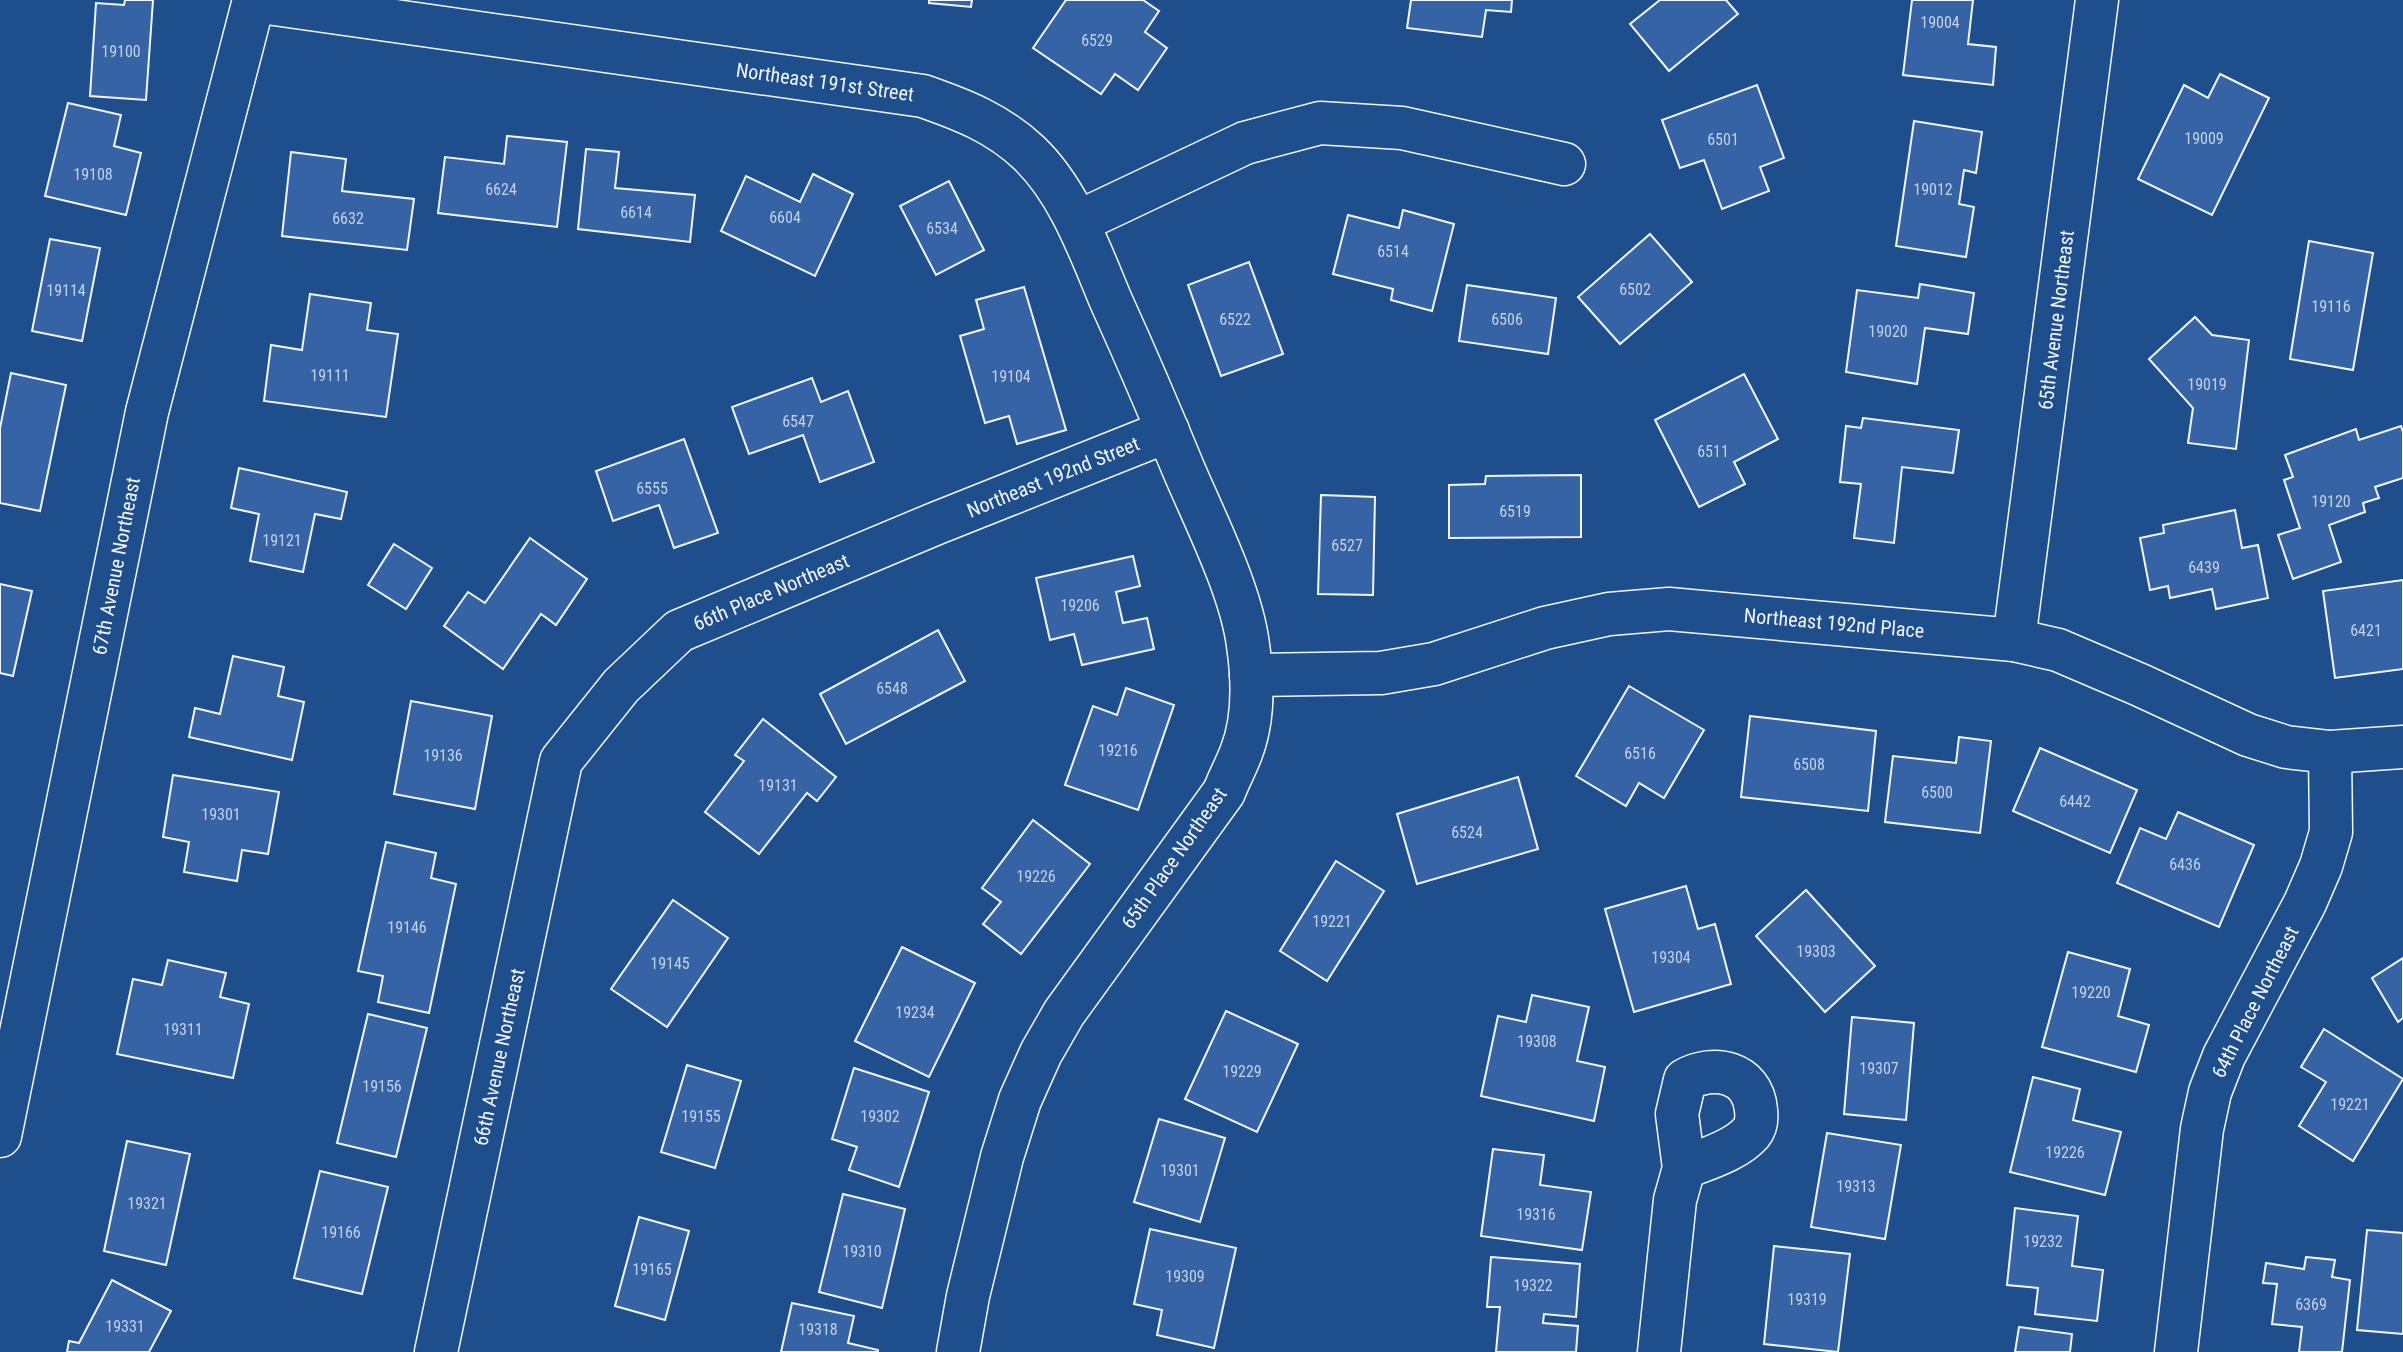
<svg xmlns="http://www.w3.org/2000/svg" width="2403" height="1352" font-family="'Roboto Condensed',sans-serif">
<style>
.building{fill:#3563a3;stroke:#f2f6ff;stroke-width:2}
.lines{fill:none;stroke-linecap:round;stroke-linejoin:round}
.minor-casing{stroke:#f2f6ff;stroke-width:45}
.minor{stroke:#1f4e8c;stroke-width:42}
.labels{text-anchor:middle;stroke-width:6;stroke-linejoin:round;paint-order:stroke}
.number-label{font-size:16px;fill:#c3d1e8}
.street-label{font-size:20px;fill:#f2f6ff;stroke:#1f4e8c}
</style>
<rect width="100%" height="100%" fill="#1f4e8c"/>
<g class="building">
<path d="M125,0H153L146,100L90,96L96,3L124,5Z"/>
<path d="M929,0H972L971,7L929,3Z"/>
<path d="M1066,0H1143L1159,11L1145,32L1167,48L1138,90L1115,74L1101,94L1033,48Z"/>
<path d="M1411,0H1512L1511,12L1486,10L1482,37L1407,28Z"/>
<path d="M1660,0H1726L1738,14L1669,71L1630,24Z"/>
<path d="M1912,0H1973L1968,44L1996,47L1993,85L1903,75Z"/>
<path d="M2220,74L2269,98L2212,215L2138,179L2184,85L2208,98Z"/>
<path d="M1757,85L1784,158L1760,167L1769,191L1722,209L1704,160L1680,168L1662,120Z"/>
<path d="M68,103L121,115L114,146L141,153L126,215L45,196Z"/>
<path d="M1914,121L1982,132L1976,173L1964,170L1959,204L1974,207L1966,257L1896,246Z"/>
<path d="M507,136L567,142L557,227L438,213L445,157L504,164Z"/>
<path d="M586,149L619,152L615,188L695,195L690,242L578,229Z"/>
<path d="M291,152L346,159L342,191L414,199L407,250L282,236Z"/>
<path d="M813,174L853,194L815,276L721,231L746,176L800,202Z"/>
<path d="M949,181L984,250L936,275L900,206Z"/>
<path d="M1403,210L1454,224L1432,311L1391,300L1393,289L1333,274L1348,215L1399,228Z"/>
<path d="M1650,234L1692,282L1620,344L1578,297Z"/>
<path d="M50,239L100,248L82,341L32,331Z"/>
<path d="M2309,241L2373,253L2353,370L2290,359Z"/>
<path d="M1249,262L1283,354L1221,376L1188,285Z"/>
<path d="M1920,284L1974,293L1968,334L1925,328L1917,384L1846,372L1857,290L1918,298Z"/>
<path d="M1467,285L1556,298L1548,354L1459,341Z"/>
<path d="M1024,287L1066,430L1017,444L1009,416L985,423L960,336L984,329L976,300Z"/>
<path d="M310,294L371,303L367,330L398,334L386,417L264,401L271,345L302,350Z"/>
<path d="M2195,317L2212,335L2249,340L2236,449L2188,443L2193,408L2149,359Z"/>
<path d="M11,373L66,385L40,511L0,503V428Z"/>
<path d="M1744,374L1778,439L1734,462L1745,484L1699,507L1655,420Z"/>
<path d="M812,378L821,402L848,391L874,462L820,482L803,435L749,454L732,407Z"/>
<path d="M1863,418L1959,430L1953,473L1902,467L1894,543L1854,538L1861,484L1840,482L1846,426L1861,428Z"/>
<path d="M2401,426L2403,432V478L2375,487L2379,498L2363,503L2365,512L2329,525L2341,562L2293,579L2278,535L2300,528L2284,480L2293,477L2285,455L2356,429L2359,440Z"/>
<path d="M684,439L718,533L674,548L659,505L613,521L596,471Z"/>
<path d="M239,468L347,492L341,519L315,514L303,572L250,561L259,514L231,508Z"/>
<path d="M1581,475V537L1449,538V485L1485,484L1486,476Z"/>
<path d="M1321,495L1375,497L1373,595L1318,594Z"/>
<path d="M2235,510L2242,548L2258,545L2268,598L2216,609L2212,589L2170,598L2168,586L2150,590L2140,538L2164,533L2163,525Z"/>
<path d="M530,538L587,579L556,625L541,614L503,669L444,626L468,592L485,603Z"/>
<path d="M394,544L432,568L406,609L368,585Z"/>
<path d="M1133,556L1140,586L1116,592L1123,623L1147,618L1154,649L1082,665L1074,634L1050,640L1036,578Z"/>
<path d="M2403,580V669L2335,678L2323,591Z"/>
<path d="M0,584L32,591L13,676L0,673Z"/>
<path d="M938,630L965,681L846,744L820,694Z"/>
<path d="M233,656L284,667L278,696L304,702L292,760L189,737L195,708L220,714Z"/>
<path d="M1629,686L1704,730L1664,798L1639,783L1626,806L1576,776Z"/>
<path d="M1126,688L1174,705L1138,810L1065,785L1093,706L1117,715Z"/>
<path d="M411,701L492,716L475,809L394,794Z"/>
<path d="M1750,716L1876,731L1868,811L1741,797Z"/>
<path d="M763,719L836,777L817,801L807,793L759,854L705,812L744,761L735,755Z"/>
<path d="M1959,737L1991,741L1980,833L1885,822L1893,756L1956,763Z"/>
<path d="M2040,748L2137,790L2110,853L2013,811Z"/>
<path d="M173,775L279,792L268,854L242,850L237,881L184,872L189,842L163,837Z"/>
<path d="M1518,777L1538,849L1417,884L1397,814Z"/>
<path d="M2178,812L2254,845L2219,927L2117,883L2140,828L2166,839Z"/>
<path d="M1033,820L1090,864L1021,954L983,924L1001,902L982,888Z"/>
<path d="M386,842L436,853L431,878L456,884L429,1013L378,1002L383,976L358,971Z"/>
<path d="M1336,861L1384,891L1327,981L1280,951Z"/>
<path d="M1686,886L1698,929L1715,924L1731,984L1634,1012L1605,909Z"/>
<path d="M1806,890L1875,966L1825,1012L1756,936Z"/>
<path d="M673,900L728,938L667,1027L611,989Z"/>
<path d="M902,947L975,983L929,1077L855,1041Z"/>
<path d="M2068,952L2130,969L2118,1016L2149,1025L2136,1072L2042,1047Z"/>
<path d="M2403,958V1018L2398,1022L2372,978Z"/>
<path d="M168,960L226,973L220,997L249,1004L233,1078L117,1054L133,979L162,985Z"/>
<path d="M1532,995L1589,1007L1577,1061L1605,1067L1594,1121L1481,1096L1498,1016L1526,1022Z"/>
<path d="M1226,1011L1298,1044L1257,1132L1185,1099Z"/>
<path d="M368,1014L427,1028L396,1157L337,1143Z"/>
<path d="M1852,1017L1914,1023L1906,1120L1844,1114Z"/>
<path d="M2324,1029L2403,1079L2353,1161L2299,1126L2326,1082L2301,1067Z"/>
<path d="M687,1065L741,1081L715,1168L661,1152Z"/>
<path d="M854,1068L929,1092L899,1187L849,1170L857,1147L832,1139Z"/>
<path d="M2033,1077L2080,1089L2073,1120L2121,1132L2105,1195L2010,1172Z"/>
<path d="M1159,1119L1225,1138L1200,1222L1134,1202Z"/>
<path d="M1827,1133L1901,1145L1885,1239L1811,1227Z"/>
<path d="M127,1141L190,1154L166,1265L104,1251Z"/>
<path d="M1493,1149L1544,1155L1540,1185L1591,1192L1582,1250L1481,1236Z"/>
<path d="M320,1171L388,1187L362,1294L294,1278Z"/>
<path d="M843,1194L905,1209L882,1308L819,1292Z"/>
<path d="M2015,1208L2078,1216L2072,1266L2103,1270L2097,1321L2035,1314L2038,1288L2007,1285Z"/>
<path d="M639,1217L689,1231L665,1320L615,1306Z"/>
<path d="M1150,1229L1236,1248L1214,1348L1157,1335L1162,1310L1134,1304Z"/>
<path d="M2367,1230L2403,1233V1334L2357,1330Z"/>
<path d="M1774,1246L1850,1254L1838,1352L1764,1344Z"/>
<path d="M1491,1257L1580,1264L1576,1317L1544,1314L1543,1323L1578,1326L1576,1352H1496L1500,1307H1487Z"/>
<path d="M2306,1257L2335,1260L2332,1277L2350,1280L2342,1352H2299L2302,1327L2272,1324L2277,1284L2263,1283L2266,1263L2304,1269Z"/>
<path d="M112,1280L171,1311L149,1352H67L69,1341L79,1343Z"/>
<path d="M792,1303L854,1316L848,1343L878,1350V1352H781Z"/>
<path d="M2019,1327L2072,1334L2070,1352H2015Z"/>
</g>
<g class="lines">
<defs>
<g id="minor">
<path d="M254,1L923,96C963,110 997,123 1029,153C1069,191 1090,251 1111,301C1136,356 1160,412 1183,468C1205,520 1241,590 1248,645C1253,679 1254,720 1241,753C1236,766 1229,779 1224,792L1064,1013L1041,1053L1020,1100L1002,1157L968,1296L958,1352"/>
<path d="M1078,222L1245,143L1320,123L1402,128L1564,164"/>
<path d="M2014,640L2097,0"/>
<path d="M1251,675L1381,673L1434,664L1545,628L1609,614L1669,609L2014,640L2058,650L2140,685L2248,735L2286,747L2330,752L2403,747"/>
<path d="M0,1136L147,412L254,0"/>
<path d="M436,1352L561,761L621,686L679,631L937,523L1168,431"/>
<path d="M1659,1352L1675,1200L1684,1168L1677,1114L1685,1080C1713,1064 1753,1071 1756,1110C1757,1118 1756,1127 1751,1133C1735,1151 1705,1159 1684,1168"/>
<path d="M2176,1352L2202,1129L2210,1092L2224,1056L2305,903L2321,866L2331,832L2330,752"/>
</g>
</defs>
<use href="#minor" class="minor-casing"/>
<use href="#minor" class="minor"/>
</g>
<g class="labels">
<g class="number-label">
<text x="1940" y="28">19004</text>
<text x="1097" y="46">6529</text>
<text x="121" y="57">19100</text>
<text x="2204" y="144">19009</text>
<text x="1723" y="145">6501</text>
<text x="93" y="180">19108</text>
<text x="501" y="195">6624</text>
<text x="1933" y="195">19012</text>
<text x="636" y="218">6614</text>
<text x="785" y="223">6604</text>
<text x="348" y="224">6632</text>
<text x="942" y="234">6534</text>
<text x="1393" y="257">6514</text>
<text x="1635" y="295">6502</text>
<text x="66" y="296">19114</text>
<text x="2331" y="312">19116</text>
<text x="1235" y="325">6522</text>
<text x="1507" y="325">6506</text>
<text x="1888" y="337">19020</text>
<text x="330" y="381">19111</text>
<text x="1011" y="382">19104</text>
<text x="2207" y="390">19019</text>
<text x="798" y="427">6547</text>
<text x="1713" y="457">6511</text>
<text x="652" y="494">6555</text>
<text x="2331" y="507">19120</text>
<text x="1515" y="517">6519</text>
<text x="282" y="546">19121</text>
<text x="1347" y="551">6527</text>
<text x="2204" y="573">6439</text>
<text x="1080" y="611">19206</text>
<text x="2366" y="636">6421</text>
<text x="892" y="694">6548</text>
<text x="1118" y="756">19216</text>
<text x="1640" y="759">6516</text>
<text x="443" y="761">19136</text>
<text x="1809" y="770">6508</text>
<text x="778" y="791">19131</text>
<text x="1937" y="798">6500</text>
<text x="2075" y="807">6442</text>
<text x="221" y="820">19301</text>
<text x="1467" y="838">6524</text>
<text x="2185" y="870">6436</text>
<text x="1036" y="882">19226</text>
<text x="1332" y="927">19221</text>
<text x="407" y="933">19146</text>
<text x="1816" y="957">19303</text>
<text x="1671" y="963">19304</text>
<text x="670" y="969">19145</text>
<text x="2091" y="998">19220</text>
<text x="915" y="1018">19234</text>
<text x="183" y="1035">19311</text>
<text x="1537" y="1047">19308</text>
<text x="1879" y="1074">19307</text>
<text x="1242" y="1077">19229</text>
<text x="382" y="1092">19156</text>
<text x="2350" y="1110">19221</text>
<text x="701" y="1122">19155</text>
<text x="880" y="1122">19302</text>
<text x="2065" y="1158">19226</text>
<text x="1180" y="1176">19301</text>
<text x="1856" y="1192">19313</text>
<text x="147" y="1209">19321</text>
<text x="1536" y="1220">19316</text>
<text x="341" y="1238">19166</text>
<text x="2043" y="1247">19232</text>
<text x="862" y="1257">19310</text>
<text x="652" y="1275">19165</text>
<text x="1185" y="1282">19309</text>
<text x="1533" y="1291">19322</text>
<text x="1807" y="1305">19319</text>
<text x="2311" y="1310">6369</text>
<text x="125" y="1332">19331</text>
<text x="818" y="1335">19318</text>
</g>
<g class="street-label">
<text transform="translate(825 82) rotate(8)" y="7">Northeast 191st Street</text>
<text transform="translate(2056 320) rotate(-83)" y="7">65th Avenue Northeast</text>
<text transform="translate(1053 477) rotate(-22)" y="7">Northeast 192nd Street</text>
<text transform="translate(116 566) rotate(-79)" y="7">67th Avenue Northeast</text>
<text transform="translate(771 592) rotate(-23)" y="7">66th Place Northeast</text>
<text transform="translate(1834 623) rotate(5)" y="7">Northeast 192nd Place</text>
<text transform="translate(1174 858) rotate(-55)" y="7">65th Place Northeast</text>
<text transform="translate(2255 1002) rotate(-63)" y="7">64th Place Northeast</text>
<text transform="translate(499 1057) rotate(-78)" y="7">66th Avenue Northeast</text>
</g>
</g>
</svg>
